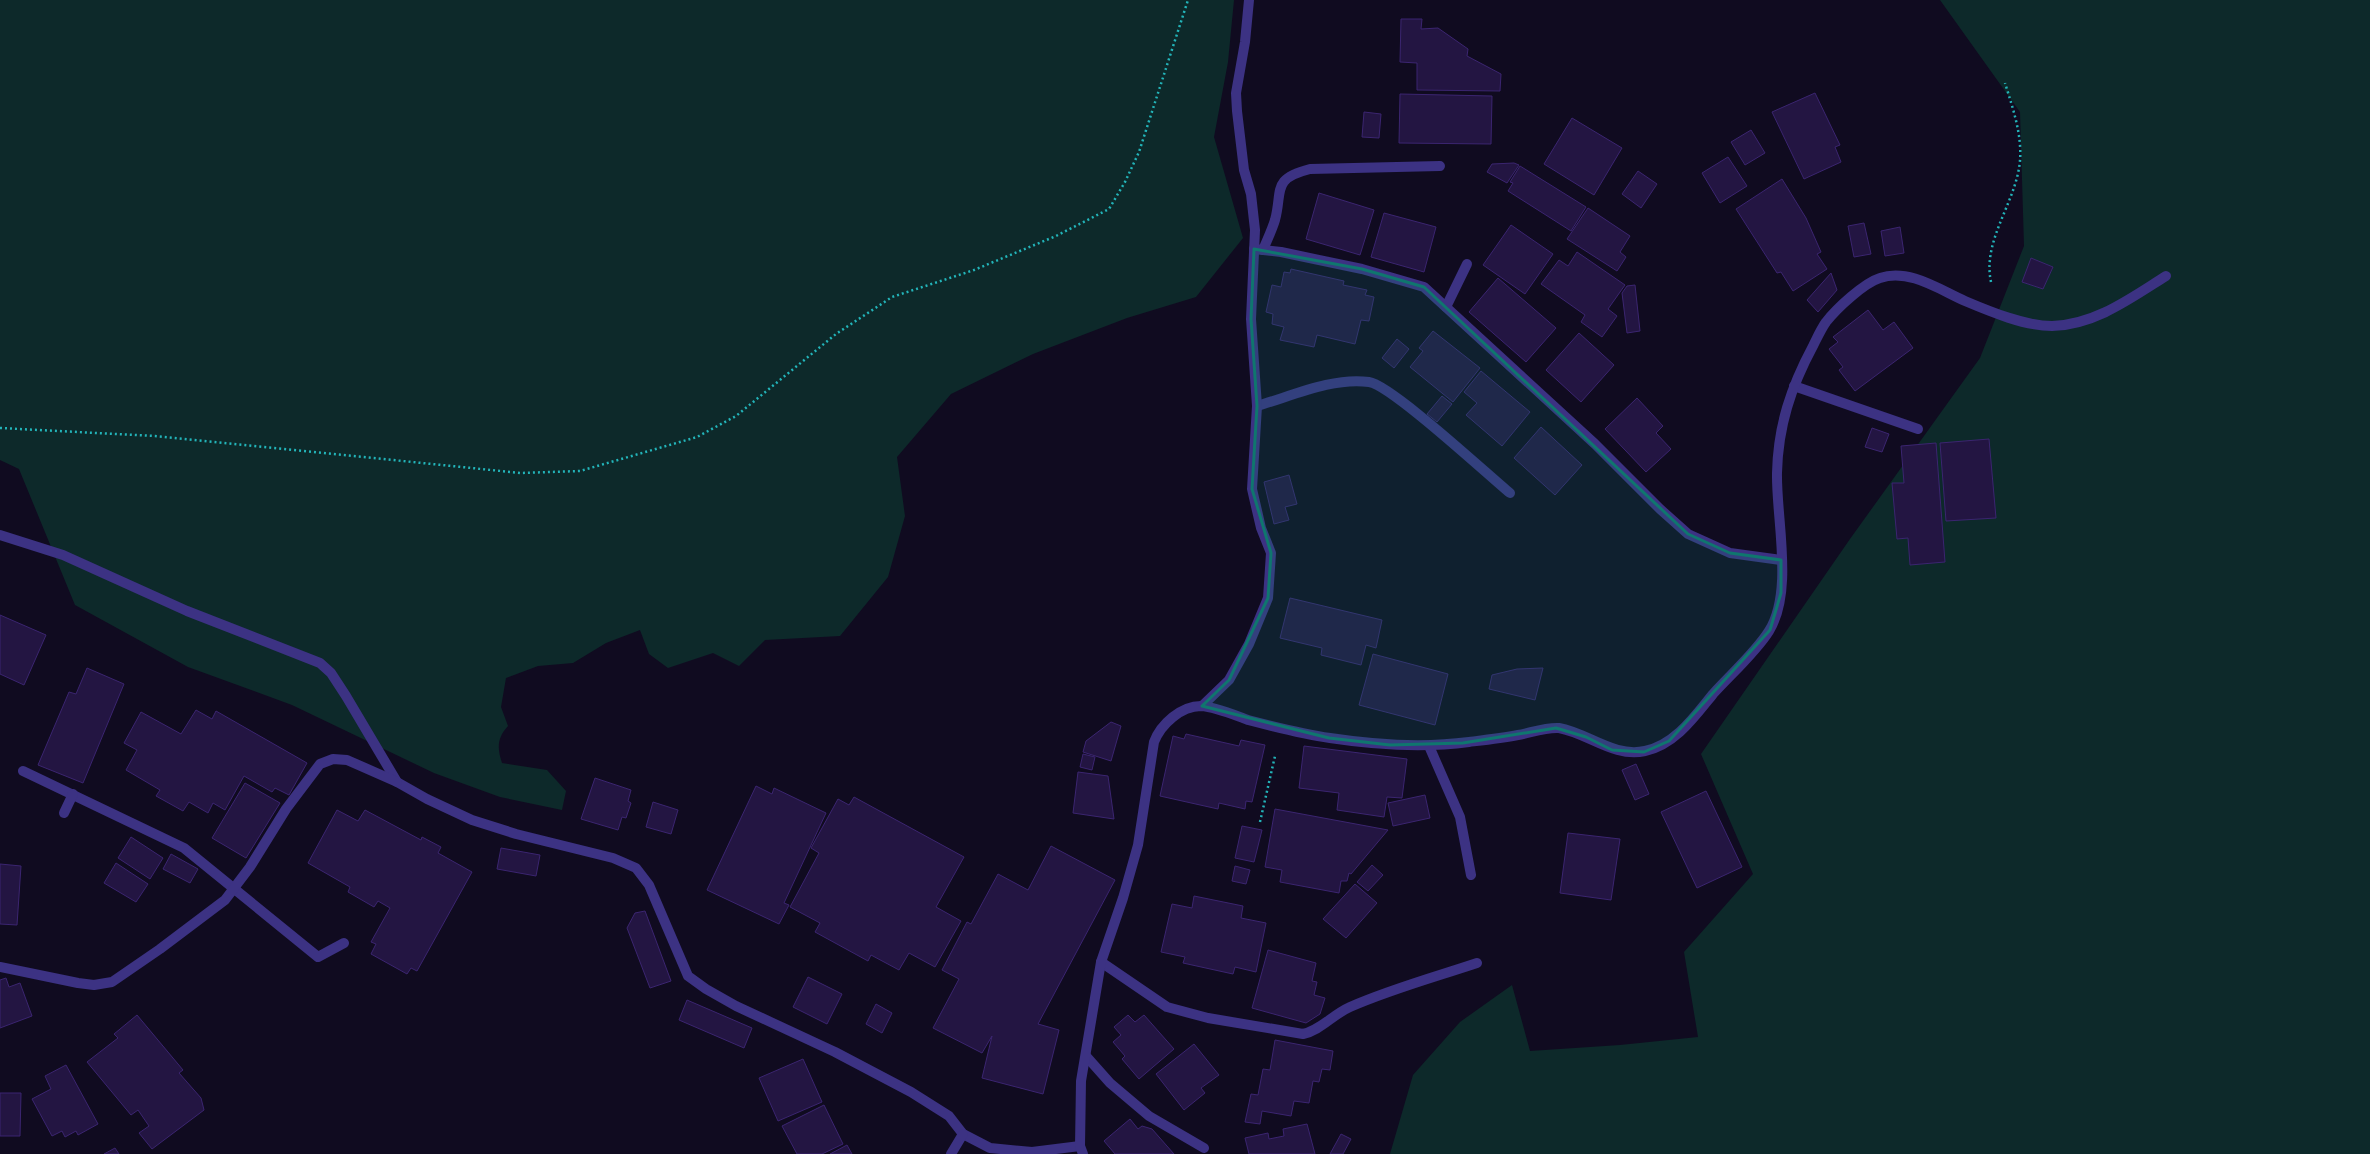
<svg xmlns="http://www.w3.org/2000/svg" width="2370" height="1154" font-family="Montserrat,sans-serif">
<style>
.green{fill:#0d292a}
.building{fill:#231542;stroke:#3b2570}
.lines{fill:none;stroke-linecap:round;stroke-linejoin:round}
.path{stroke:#23b4b9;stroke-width:2.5;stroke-dasharray:2 3;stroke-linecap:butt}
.minor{stroke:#3c3283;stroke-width:10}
.marked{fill:#0f766e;fill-opacity:0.2;stroke:#0f766e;stroke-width:3;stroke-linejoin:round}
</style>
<rect width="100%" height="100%" fill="#100b20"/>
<g class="green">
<path d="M0,0H1234L1228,62L1214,137L1243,238L1196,297L1127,318L1033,354L951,394L897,457L905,516L888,577L840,636L765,640L739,666L713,653L668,668L649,654L640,630L606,643L573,663L538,666L506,678L501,707L508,726C497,738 497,748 502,763L547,770L566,791L562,810L500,797L434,773L292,705L188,667L75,605L19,469L0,460Z"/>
<path d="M1940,0H2370V1154H1390L1413,1075L1460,1022L1512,985L1530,1051L1620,1045L1698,1037L1684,952L1753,874L1701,754L1850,539L1980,358L2024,246L2020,112Z"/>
</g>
<g class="building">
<path d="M1401,19H1422L1421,29L1438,28L1468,49L1467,56L1501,74L1500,91L1417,90V63L1400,62Z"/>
<path d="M1815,93L1840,145L1835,147L1841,162L1804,179L1772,112Z"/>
<path d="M1400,94L1492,96L1491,144L1399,143Z"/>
<path d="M1364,112L1381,114L1379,138L1362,137Z"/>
<path d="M1572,118L1622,148L1594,195L1544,164Z"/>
<path d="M1751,130L1765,153L1745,165L1731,142Z"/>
<path d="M1728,157L1747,186L1720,203L1702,173Z"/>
<path d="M1514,163L1519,165L1507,183L1487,172L1492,164Z"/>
<path d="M1520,166L1586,207L1571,231L1508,191L1513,183L1510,182Z"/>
<path d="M1638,171L1657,184L1641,208L1622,194Z"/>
<path d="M1782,179L1806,218L1821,252L1817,254L1827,269L1793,291L1781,272L1777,273L1736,209Z"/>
<path d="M1319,193L1374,210L1360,255L1306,239Z"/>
<path d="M1588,208L1630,236L1620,252L1626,257L1617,271L1567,239Z"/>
<path d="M1384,213L1436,227L1424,272L1371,257Z"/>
<path d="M1864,223L1871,254L1854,257L1848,226Z"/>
<path d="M1511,225L1553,254L1525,294L1483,265Z"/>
<path d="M1900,227L1904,253L1885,256L1881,231Z"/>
<path d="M1577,252L1625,285L1608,309L1617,316L1602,337L1581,322L1585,315L1541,284L1559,260L1568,266Z"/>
<path d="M2031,258L2053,267L2043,289L2022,282Z"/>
<path d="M1291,269L1344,281L1343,285L1367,290L1365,295L1374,297L1369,321L1361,320L1355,344L1317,335L1314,347L1280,340L1284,327L1272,324L1273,314L1266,312L1272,285L1281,287L1284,272L1290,273Z"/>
<path d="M1831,273L1837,290L1818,312L1807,300Z"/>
<path d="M1498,278L1556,328L1526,362L1469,312Z"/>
<path d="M1635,285L1640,331L1627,333L1622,293L1627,286Z"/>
<path d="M1868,310L1883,330L1894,322L1913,348L1855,391L1839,370L1843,367L1829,349L1838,342L1833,337Z"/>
<path d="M1433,331L1480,368L1453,402L1410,367L1423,351L1419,348Z"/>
<path d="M1579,333L1614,365L1581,402L1546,370Z"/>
<path d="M1397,339L1409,349L1394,368L1382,358Z"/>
<path d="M1481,371L1530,412L1502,446L1466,415L1477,403L1464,392Z"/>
<path d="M1442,396L1452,404L1437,422L1427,414Z"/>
<path d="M1637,398L1663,426L1656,433L1671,449L1646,472L1605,429Z"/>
<path d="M1541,427L1582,465L1555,495L1514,458Z"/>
<path d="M1872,428L1889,434L1882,452L1865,447Z"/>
<path d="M1989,439L1996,518L1946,521L1940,443Z"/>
<path d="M1936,443L1945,562L1910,565L1908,538L1897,539L1892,483H1904L1901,446Z"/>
<path d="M1289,475L1297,504L1285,507L1289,520L1274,524L1264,482Z"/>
<path d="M1290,598L1382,620L1376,648L1366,645L1361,665L1321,655L1322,648L1280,638Z"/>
<path d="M0,615L46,635L24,685L0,674Z"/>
<path d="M1373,654L1448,674L1435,725L1359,705Z"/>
<path d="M87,668L124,684L83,783L38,765L69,692L76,694Z"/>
<path d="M1543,668L1535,700L1489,689L1492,675L1517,669Z"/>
<path d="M196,710L212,719L216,711L307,763L289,795L275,788L272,792L244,776L225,810L213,803L208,813L189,802L183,811L156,796L160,790L126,770L137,750L124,743L141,712L181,734Z"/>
<path d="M1111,722L1121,726L1111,761L1083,752L1086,741Z"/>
<path d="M1186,734L1239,746L1241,740L1265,745L1252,802L1246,801L1245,809L1219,803L1218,809L1160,796L1173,736L1184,739Z"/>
<path d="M1304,746L1407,759L1402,798L1387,797L1384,817L1337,810L1339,793L1299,788Z"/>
<path d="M1083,754L1095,757L1092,770L1080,767Z"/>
<path d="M1636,764L1649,794L1635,800L1622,770Z"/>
<path d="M1078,772L1108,776L1114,819L1073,813Z"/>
<path d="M595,778L631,790L628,801L631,803L626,818L622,817L618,830L581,819Z"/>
<path d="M245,783L280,803L246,858L212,838Z"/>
<path d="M756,786L772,794L774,788L826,813L784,903L789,905L779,924L707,890Z"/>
<path d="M1706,791L1742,867L1697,888L1661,812Z"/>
<path d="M1425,795L1430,818L1393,826L1388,803Z"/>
<path d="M854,797L964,857L936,907L961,921L935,967L909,953L899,970L871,955L868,961L815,932L820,923L790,907L819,853L811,848L838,799L849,805Z"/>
<path d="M653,802L678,810L671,834L646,827Z"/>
<path d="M1275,809L1388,830L1351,874L1349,873L1347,881H1341L1339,893L1280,882L1282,870L1265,867Z"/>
<path d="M337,810L358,821L365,810L421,840L422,837L441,847L438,853L472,872L417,971L411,968L407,974L371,954L376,944L371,942L390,908L378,901L374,907L348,892L350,887L308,863Z"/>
<path d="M1242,826L1262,830L1254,862L1235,858Z"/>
<path d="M1568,833L1620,839L1611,900L1560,893Z"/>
<path d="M131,837L163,858L150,879L118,858Z"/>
<path d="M1051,846L1115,880L1038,1024L1059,1030L1043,1094L982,1078L992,1036L982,1053L933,1028L959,979L942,970L967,922L971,924L998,874L1028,890Z"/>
<path d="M501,848L540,855L536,876L497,869Z"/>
<path d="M171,854L198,869L190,883L163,869Z"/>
<path d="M116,863L148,884L136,902L104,883Z"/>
<path d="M0,864L21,866L17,925L0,924Z"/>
<path d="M1372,865L1383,875L1368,891L1357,882Z"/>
<path d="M1235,866L1250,870L1246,884L1232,881Z"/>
<path d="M1355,884L1377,903L1346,938L1323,919Z"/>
<path d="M1194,896L1243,906L1241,918L1266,923L1256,972L1235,967L1233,974L1183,963L1185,957L1161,952L1172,904L1192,908Z"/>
<path d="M645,911L671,981L650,988L627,928L635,913Z"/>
<path d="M1268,950L1316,963L1312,981L1317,982L1314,995L1325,998L1320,1014L1306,1023L1252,1008Z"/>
<path d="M808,977L842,994L827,1024L793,1007Z"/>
<path d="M6,978L9,987L20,983L32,1016L0,1028V980Z"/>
<path d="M687,1000L752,1028L744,1048L679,1020Z"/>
<path d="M876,1004L892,1013L882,1033L866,1024Z"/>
<path d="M137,1015L183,1070L179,1073L201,1098L204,1110L152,1149L139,1133L149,1126L138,1110L131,1115L87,1062L118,1038L114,1034Z"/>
<path d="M1128,1015L1135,1022L1144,1015L1174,1049L1139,1079L1122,1059L1125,1056L1113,1042L1121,1035L1114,1027Z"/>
<path d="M1275,1040L1333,1051L1330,1070L1322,1069L1319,1082L1313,1081L1309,1103L1294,1101L1291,1116L1262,1111L1260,1124L1245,1122L1251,1094L1258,1095L1263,1069L1270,1070Z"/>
<path d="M1194,1044L1219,1075L1201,1088L1205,1093L1184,1110L1156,1074Z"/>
<path d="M803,1059L822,1102L778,1121L759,1078Z"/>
<path d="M66,1065L98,1124L78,1135L76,1131L65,1137L62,1131L52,1136L32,1099L51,1089L45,1076Z"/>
<path d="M0,1093H21L20,1136H0Z"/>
<path d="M824,1105L843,1144L822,1154H797L782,1126Z"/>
<path d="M1130,1119L1138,1129L1142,1126L1152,1129L1174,1154H1115L1104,1141Z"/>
<path d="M1307,1124L1315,1154H1249L1245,1138L1268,1133L1269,1139L1284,1136L1283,1129Z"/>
<path d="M1341,1134L1351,1139L1343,1154H1330Z"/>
<path d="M847,1145L852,1154H830Z"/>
<path d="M115,1148L119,1154H104Z"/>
</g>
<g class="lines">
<g class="path">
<path d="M1991,282C1982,240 2016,203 2020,161C2022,134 2013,109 2005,83"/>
<path d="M0,428L155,436L521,473L580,471L697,437L736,416L836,334L892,297L974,270L1056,236L1109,209L1125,182L1139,152L1188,0"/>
<path d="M1260,822L1275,756"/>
</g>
<g class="minor">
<path d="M1254,249L1281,252L1362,269L1424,287L1595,444L1660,509L1688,534L1730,553L1781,560"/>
<path d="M1263,250C1267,240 1272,230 1275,220C1283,190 1271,179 1310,169L1440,166"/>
<path d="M1446,307L1467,264"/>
<path d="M1794,386L1918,429"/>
<path d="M1257,406C1292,396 1332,377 1369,382C1391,385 1487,474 1510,493"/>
<path d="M0,535L63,555L187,611L320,663L331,673L346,696L397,782L427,799L472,820L516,834L613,858L636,868L649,885L688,976L706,989L736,1006L835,1052L911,1092L949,1116L963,1134L990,1148L1032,1152L1080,1146"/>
<path d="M1202,706L1229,680L1249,644L1268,598L1271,553L1261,528L1252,489L1257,406L1251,319L1255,230L1251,194L1244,170L1237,111L1236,93L1245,42L1249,0"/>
<path d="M1429,746L1460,817L1471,875"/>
<path d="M23,771L184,848L318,957L344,943"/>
<path d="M64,813L73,794"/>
<path d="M1101,962L1167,1007L1208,1018L1303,1034C1321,1030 1332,1015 1350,1007C1391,989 1435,977 1477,963"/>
<path d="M0,967L78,983L94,985L112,982L160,949L225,900L250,867L286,809L320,764L333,759L347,760L397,782"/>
<path d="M1086,1056L1110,1083L1149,1116L1204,1148"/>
<path d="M951,1154L963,1134"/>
<path d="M1083,1154L1080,1146L1081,1081L1101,962L1123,898L1138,845L1154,742C1161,724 1181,706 1201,706C1216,707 1234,715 1248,720C1275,727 1303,734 1330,738C1376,745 1423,748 1469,742C1485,740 1502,738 1518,735C1530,733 1546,727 1559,728C1588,733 1614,758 1645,751C1675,745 1695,716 1713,694C1730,675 1756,652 1769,631C1794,591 1776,518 1777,473C1778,426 1791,387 1813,346C1817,338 1821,329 1826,322C1837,308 1864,283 1880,278C1909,268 1940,290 1965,301C1991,312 2025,326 2052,326C2095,325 2131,298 2166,276"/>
</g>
</g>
<path class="marked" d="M1254,249L1362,269L1424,287L1688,534L1730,553L1781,560V593L1770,630L1669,741L1644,752L1612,750L1586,737L1556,728L1463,743L1390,745L1329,738L1202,706L1229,680L1268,598L1271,553L1252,489L1257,406L1251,319Z"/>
</svg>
